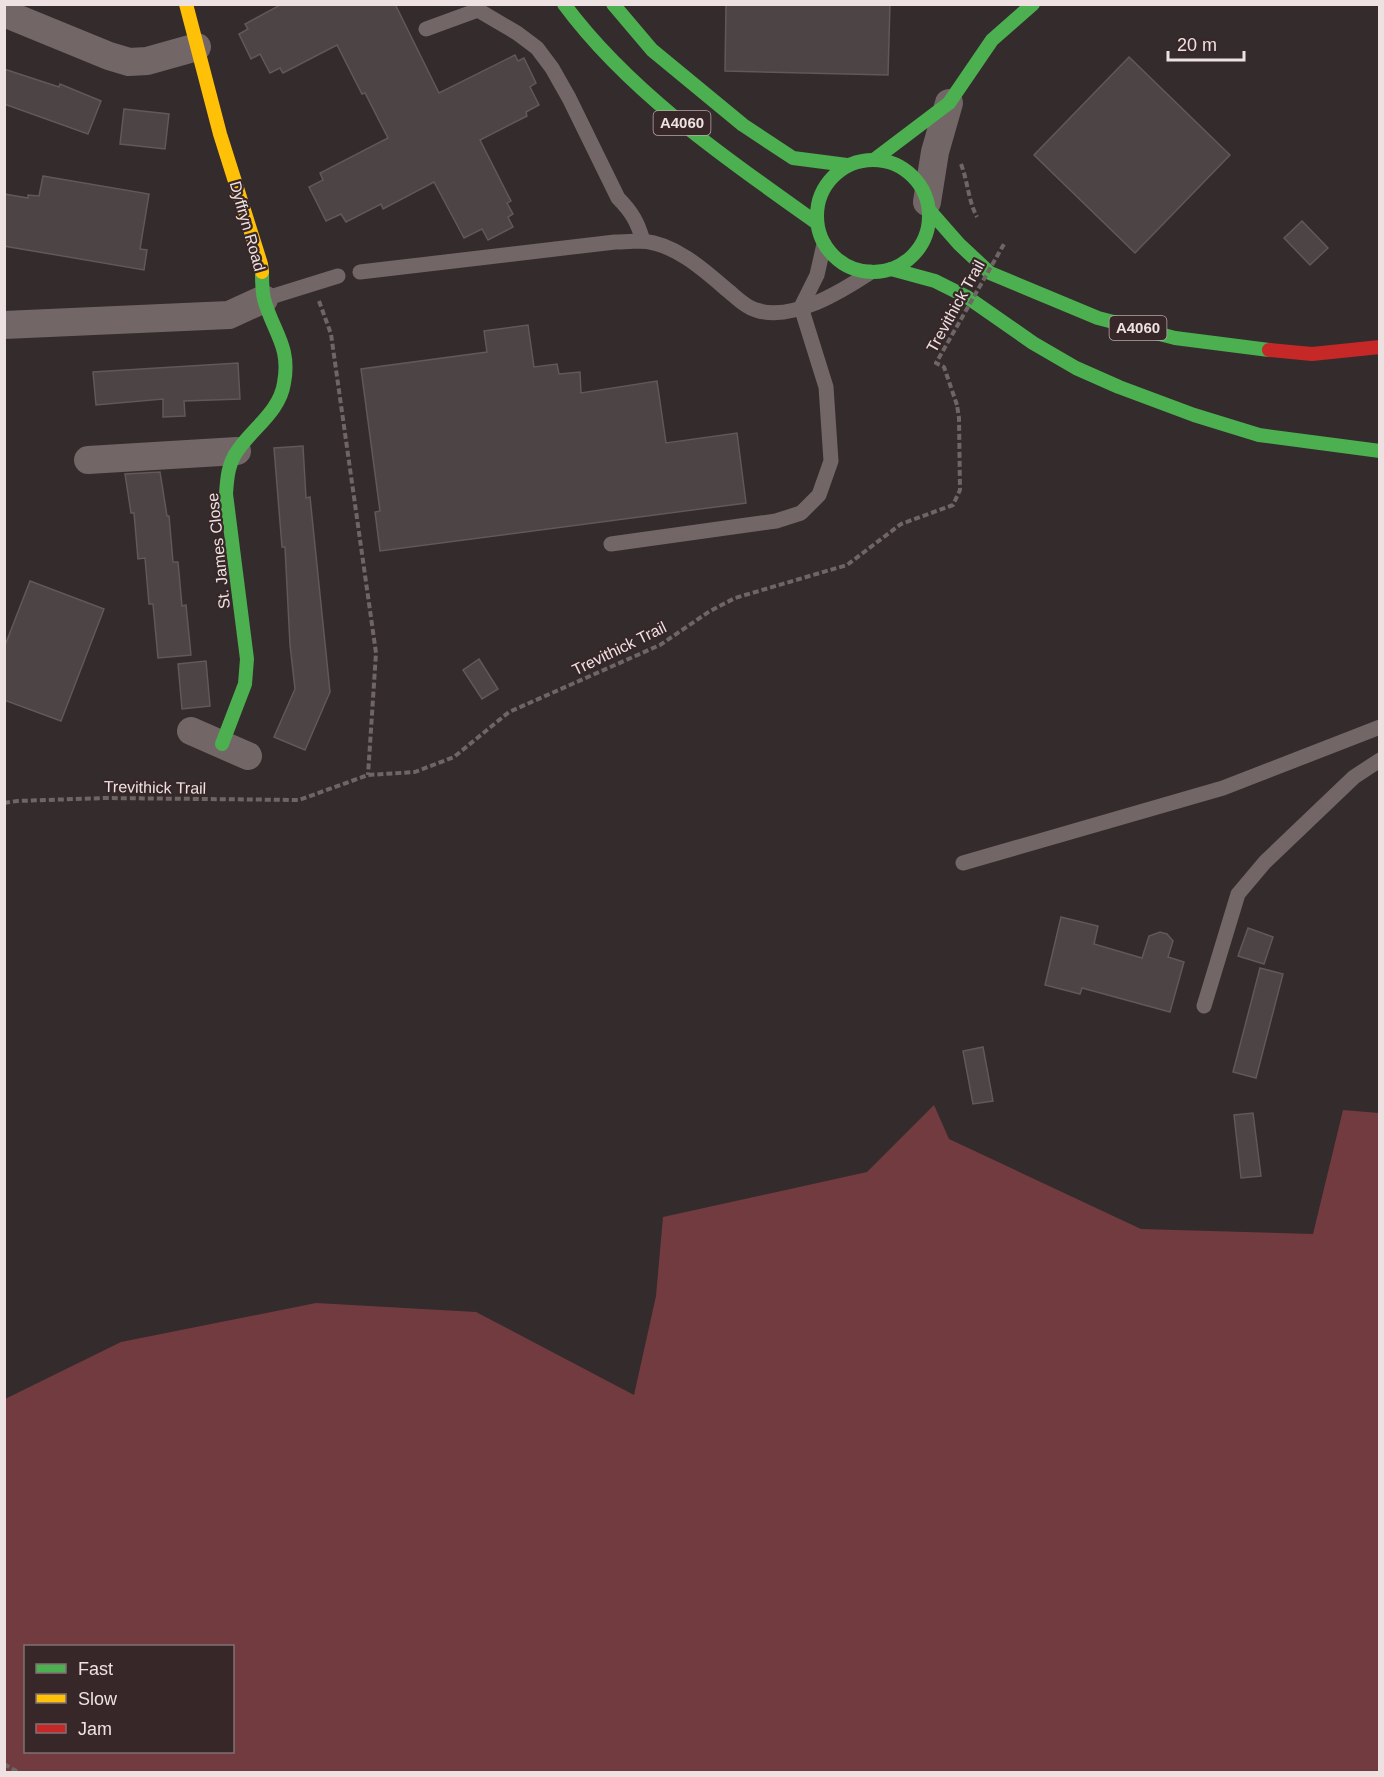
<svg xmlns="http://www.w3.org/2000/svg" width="1384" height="1777" font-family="Helvetica,sans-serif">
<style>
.green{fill:#723b40;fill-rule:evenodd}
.building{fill:#4c4445;stroke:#605859;stroke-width:1.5}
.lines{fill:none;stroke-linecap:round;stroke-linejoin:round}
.path{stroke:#706565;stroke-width:4;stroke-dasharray:6 3;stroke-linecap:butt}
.lane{stroke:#736667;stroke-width:15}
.street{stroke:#736667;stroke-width:28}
.fast{stroke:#4caf50;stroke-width:14}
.slow{stroke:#ffc107;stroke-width:14}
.jam{stroke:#c62828;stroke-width:14}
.path-bridge{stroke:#706565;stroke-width:4;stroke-dasharray:6 3;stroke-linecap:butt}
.labels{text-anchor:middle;stroke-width:4.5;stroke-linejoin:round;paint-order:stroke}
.shield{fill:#382728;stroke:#b7a9aa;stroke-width:1.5}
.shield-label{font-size:15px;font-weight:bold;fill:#ede1e2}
.street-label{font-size:16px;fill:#ede1e2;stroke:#382728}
</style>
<rect width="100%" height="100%" fill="#342b2c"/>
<path class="green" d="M934,1105L949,1139L1141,1229L1313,1234L1343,1110L1379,1113V1772H5V1399L121,1342L316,1303L476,1312L634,1395L656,1296L663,1217L867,1172ZM26,1646H232V1752H26Z"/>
<g class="building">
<path d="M282,4H395L439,93L515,55L518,61L524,58L536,83L530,87L539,105L526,112L527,116L480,140L511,201L507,203L513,214L508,217L513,227L488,240L482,229L464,238L434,182L383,209L381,204L346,222L341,214L326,221L309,187L323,180L320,173L388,138L365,93L362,94L337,45L283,73L280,68L270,73L260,54L251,59L239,34L248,29L245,24Z"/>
<path d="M726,4H890L888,75L725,71Z"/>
<path d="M1129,57L1230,155L1135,253L1034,155Z"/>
<path d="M4,69L59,87L60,84L101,101L88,134L4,104Z"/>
<path d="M124,109L169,114L165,149L120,144Z"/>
<path d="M43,176L149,194L140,249L147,250L144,270L4,246V194L28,198V195L39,196Z"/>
<path d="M1302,221L1328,248L1310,265L1284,238Z"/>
<path d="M528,325L534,367L557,364L559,374L580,372L581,393L657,381L666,443L737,433L746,503L380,551L375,512L380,511L361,369L487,352L484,331Z"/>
<path d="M238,363L240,399L184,401L185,416L163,417V399L96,405L93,372Z"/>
<path d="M303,446L306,498L310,497L330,692L305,750L274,737L295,689L290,645L285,547H282L274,448Z"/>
<path d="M160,472L167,516H169L173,562H178L182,606L186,605L191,655L158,658L153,604H149L145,558L138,559L134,513H131L125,474Z"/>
<path d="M30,581L104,609L61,721L4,700V648Z"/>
<path d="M479,659L498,689L482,699L463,670Z"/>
<path d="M206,661L210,706L182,709L178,664Z"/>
<path d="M1061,917L1098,926L1094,944L1142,958L1149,936L1160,932L1167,934L1173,941L1168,957L1184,962L1170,1012L1082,988L1080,994L1045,985Z"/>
<path d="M1248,928L1273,937L1264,964L1238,956Z"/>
<path d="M1260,968L1283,974L1256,1078L1233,1072Z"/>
<path d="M983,1047L993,1101L973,1104L963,1051Z"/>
<path d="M1253,1113L1261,1176L1241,1178L1234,1115Z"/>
</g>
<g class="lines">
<g class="path">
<path d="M961,164C968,182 968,200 977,217"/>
<path d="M319,301L331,334L376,653L368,775"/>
<path d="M4,803L17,801L105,798L299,800L368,775L415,772L454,757L509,712L660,645L710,611L735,598L847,565L901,524L953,505L960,490L959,418L957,405"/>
<path d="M4,1764L18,1772"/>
</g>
<g class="lane">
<path d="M476,4L478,10L517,33L537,48L552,68L569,98L618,198C632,212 638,223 643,241"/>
<path d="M426,29L478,10"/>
<path d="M360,272L615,242C624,242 634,241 643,241C675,244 703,269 726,289C735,296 745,307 756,310C793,322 842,291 871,272"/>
<path d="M264,299L338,276"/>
<path d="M611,544L776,521L801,513L819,495L831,461L826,387L801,307L817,275L824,244"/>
<path d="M963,863L1223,788L1380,727"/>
<path d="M1204,1006L1238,894L1265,862L1354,777L1380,760"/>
</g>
<g class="street">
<path d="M4,13L109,56L129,62L147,61L197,47"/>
<path d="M927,202L935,152L949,103"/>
<path d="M4,325L229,315L264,299"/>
<path d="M88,460L237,451"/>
<path d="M191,731L248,756"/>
</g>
<g class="fast">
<path d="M564,4C629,92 728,160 817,223"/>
<path d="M613,4L652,50L743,125L793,158L847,165"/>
<path d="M875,159L949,103L992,40L1033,4"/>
<circle cx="873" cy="216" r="56"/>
<path d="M930,211L959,244L990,273L1098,318L1175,338L1269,350"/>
<path d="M891,269L935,281L967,297L1033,343L1076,368L1119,387L1194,415L1259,435L1380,451"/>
<path d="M222,744L245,684L247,659L226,494C227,479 228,463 238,450C253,428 280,411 284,383C291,346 273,332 264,299C262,291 262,281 262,272"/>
</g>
<path class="slow" d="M186,4L220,134L261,264L262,272"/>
<path class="jam" d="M1269,350L1312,354L1380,347"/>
<path class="path-bridge" d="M957,405L944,367L936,363L1004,244"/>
</g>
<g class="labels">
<g class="shield">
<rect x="653.5" y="111" width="57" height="24" rx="4.5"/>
<rect x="1109.5" y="316" width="57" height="24" rx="4.5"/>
</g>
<g class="shield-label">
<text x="682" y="128">A4060</text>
<text x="1138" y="333">A4060</text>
</g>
<g class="street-label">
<text transform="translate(248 226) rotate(74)" y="6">Dyffryn Road</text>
<text transform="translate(955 306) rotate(-61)" y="6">Trevithick Trail</text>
<text transform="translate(218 551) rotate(-96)" y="6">St. James Close</text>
<text transform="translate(619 648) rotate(-26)" y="6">Trevithick Trail</text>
<text transform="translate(155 787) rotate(1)" y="6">Trevithick Trail</text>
</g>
</g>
<rect width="1384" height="1777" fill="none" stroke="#ede1e2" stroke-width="12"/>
<rect x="24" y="1645" width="210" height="108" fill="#382728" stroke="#807172" stroke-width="1.5"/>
<rect x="36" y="1664" width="30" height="9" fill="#4caf50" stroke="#807172" stroke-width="1.5"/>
<text x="78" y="1675" font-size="18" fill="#ede1e2">Fast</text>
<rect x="36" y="1694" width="30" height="9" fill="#ffc107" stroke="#807172" stroke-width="1.5"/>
<text x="78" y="1705" font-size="18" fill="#ede1e2">Slow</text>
<rect x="36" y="1724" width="30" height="9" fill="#c62828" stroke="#807172" stroke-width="1.5"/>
<text x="78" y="1735" font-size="18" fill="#ede1e2">Jam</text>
<path d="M1168 51v9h76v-9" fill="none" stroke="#ede1e2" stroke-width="3"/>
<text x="1177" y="51" font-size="18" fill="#ede1e2" stroke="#382728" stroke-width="4.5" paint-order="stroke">20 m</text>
</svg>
